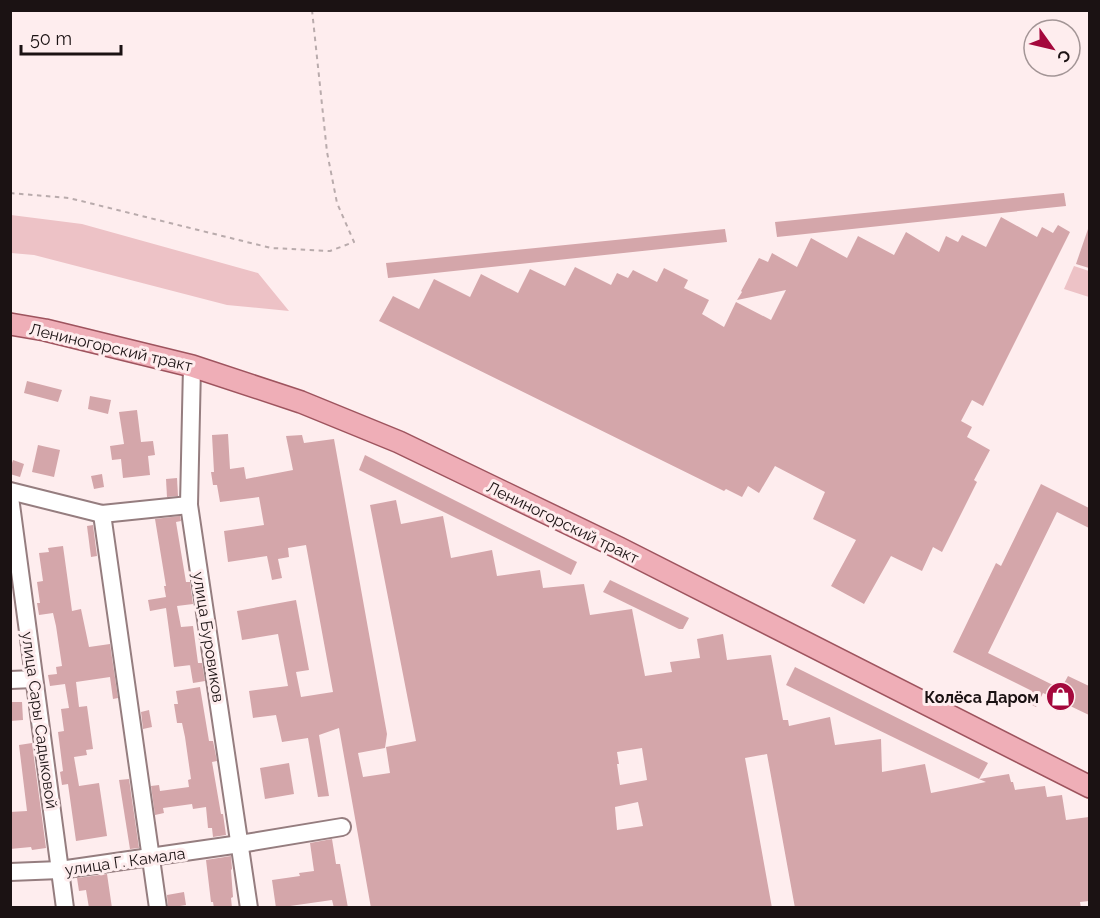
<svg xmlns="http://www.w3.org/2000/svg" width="1100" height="918" font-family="Raleway,sans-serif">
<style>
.green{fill:#edc2c6}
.building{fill:#d4a6aa;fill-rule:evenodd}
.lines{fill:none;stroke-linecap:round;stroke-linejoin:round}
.minor-casing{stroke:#957d7f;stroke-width:20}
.major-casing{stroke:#9e545e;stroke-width:24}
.path{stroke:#b9abac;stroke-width:2;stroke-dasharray:4.5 4.5;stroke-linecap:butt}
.minor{stroke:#fff;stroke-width:16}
.major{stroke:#efaeb7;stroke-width:21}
.labels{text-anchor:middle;stroke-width:6;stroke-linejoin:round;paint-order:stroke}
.street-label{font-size:16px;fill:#1b1213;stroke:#feedee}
.poi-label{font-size:16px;font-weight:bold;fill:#1b1213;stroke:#feedee;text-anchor:end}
</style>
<rect width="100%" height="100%" fill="#feedee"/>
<g class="green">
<path d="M11,215L82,224L258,273L289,311L227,305L34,255L11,253Z"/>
<path d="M1074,266L1089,271V297L1064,289Z"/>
</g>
<g class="building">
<path d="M1064,193L1066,206L777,237L775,222Z"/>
<path d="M1001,217L1037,237L1042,227L1053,233L1058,225L1070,232L983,406L972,400L961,421L972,427L967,437L990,450L974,480L977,482L942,552L933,547L922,571L891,556L864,604L831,586L856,540L813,519L825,492L775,466L759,493L748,486L742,497L726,489L724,491L379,321L393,296L419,309L434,279L470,297L481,274L518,293L530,269L565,286L575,267L611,285L617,273L628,278L633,270L657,282L664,268L688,280L684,288L709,300L702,314L724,327L736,302L771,320L786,290L737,300L742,292L741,291L759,258L768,262L772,253L797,267L811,238L847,258L858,236L894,255L906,232L939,252L946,236L958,242L962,235L986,247Z"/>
<path d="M725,229L727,242L388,278L386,263Z"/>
<path d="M1088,229H1089V268L1076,264Z"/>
<path d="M27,381L62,390L58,402L24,393Z"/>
<path d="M90,396L111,400L108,414L88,409Z"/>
<path d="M137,410L141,442L153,441L155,455L148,456L150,475L123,478L121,459L112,460L110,446L124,444L119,412Z"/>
<path d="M228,434L230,469L244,467L246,479L293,470L286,436L302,435L304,443L334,439L387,734L385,748L358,753L363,777L390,773L386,747L416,741L370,505L396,500L401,524L443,516L451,558L492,550L497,576L540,570L543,588L584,584L590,615L632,609L645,676L672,672L670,662L700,658L697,639L723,634L727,660L771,655L783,720H788L789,726L830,717L835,745L881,739L882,772L925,764L931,793L986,782L979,779L1009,774L1011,782H1013L1015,790L1045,786L1047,797L1062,795L1066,820L1089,817V901L1080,902L1081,908H795L767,754L745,758L772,908H371L339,728L319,735L329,796L318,797L308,738L282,742L276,715L253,718L249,691L288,686L278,634L242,640L237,611L296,600L309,670L296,672L301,697L333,692L306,545L288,548L289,557L278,559L282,578L272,580L267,556L228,562L224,531L264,525L259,497L220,502L217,485H213L211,472H214L212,435ZM642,748L647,780L620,785L617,764H619L617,752ZM638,802L643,826L617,830L615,807Z"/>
<path d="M38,445L60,450L54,477L32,472Z"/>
<path d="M365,455L577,562L571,575L359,470Z"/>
<path d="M13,460L24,464L20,477L10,474V469Z"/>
<path d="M102,474L104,487L94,489L91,476Z"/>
<path d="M177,478L178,496L167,497L166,479Z"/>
<path d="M1041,484L1089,508V528L1057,512L988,653L1061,689L1068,676L1089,686V715L1043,693L1036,707L1026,702L1032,691L953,652L996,563L1001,566Z"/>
<path d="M180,516L181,521L176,522L186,582H190L193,604L177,606L181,627L193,626L198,663H202L205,681L193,683L190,665H191L174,667L166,608L150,611L148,600L166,597L164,586H166L155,519Z"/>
<path d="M93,525L97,556L91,557L87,526Z"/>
<path d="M63,546L72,611L81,609L89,647L110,644L118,698L113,699L110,677L76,682L79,707L87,706L93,749L86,750L87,755L74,757L79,786L99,783L107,836L76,841L68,784L62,785L60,772L63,771L58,732L64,731L61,709L69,708L65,684L50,686L48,675L57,674L56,667L62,666L56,626L53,613L39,615L37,603H40L37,582L43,581L39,553L49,552L48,548Z"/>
<path d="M610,580L689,618L683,629H679L603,592Z"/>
<path d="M795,667L988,763L979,779L786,685Z"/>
<path d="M200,687L209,741H213L217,761L212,762L221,814H223L226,835L213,837L212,828H208L206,807L193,809L192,804L163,808L164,813L155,815L151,786L159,785L160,791L189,787L188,780L191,779L185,737L182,723H177L174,704H178L176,691Z"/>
<path d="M10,702H22L23,720L10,721Z"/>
<path d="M149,710L152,727L143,729L141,712Z"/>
<path d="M32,743L46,848L32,850L31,847L10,849V812L27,811L19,745Z"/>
<path d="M289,763L294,794L265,799L260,768Z"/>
<path d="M129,779L139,848L130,849L119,780Z"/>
<path d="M332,839L336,864H340L348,908H334L332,900L276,908L272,880L300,876L299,873L314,871L310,843Z"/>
<path d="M231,856L232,869L231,870L233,897L231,898L232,908H214L213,902H211L206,860Z"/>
<path d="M107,874L112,908H89L86,890L79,891L77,878Z"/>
<path d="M184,892L186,905L168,908L167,895Z"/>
</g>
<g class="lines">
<defs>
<g id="minor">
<path d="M192,366L189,505L249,908"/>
<path d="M10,491L102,514L189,505"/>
<path d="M10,497L65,908"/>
<path d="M102,514L158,908"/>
<path d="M10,680L34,679"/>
<path d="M10,872L60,870L240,844L342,827"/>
</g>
<path id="major" d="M10,324L45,330L192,366L301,402L399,442L619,548L1090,787"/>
</defs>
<use href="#minor" class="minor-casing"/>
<use href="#major" class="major-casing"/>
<path class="path" d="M10,193L69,198L271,248L330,251L354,242L337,203L327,152L312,10"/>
<use href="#minor" class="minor"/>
<use href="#major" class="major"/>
</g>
<defs>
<symbol id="shop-disc" viewBox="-11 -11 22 22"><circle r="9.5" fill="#a4083c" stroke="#feedee"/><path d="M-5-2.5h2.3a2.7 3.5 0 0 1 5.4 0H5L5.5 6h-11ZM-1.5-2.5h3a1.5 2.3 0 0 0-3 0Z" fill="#fff"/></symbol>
</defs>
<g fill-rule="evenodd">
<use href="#shop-disc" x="1044" y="680" width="33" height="33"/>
</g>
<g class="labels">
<g class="street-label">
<text transform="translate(111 347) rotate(13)" y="6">Лениногорский тракт</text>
<text transform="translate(563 522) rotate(26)" y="6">Лениногорский тракт</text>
<text transform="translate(209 637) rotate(81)" y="6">улица Буровиков</text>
<text transform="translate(40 720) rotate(82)" y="6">улица Сары Садыковой</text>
<text transform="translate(125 861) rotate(-8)" y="6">улица Г. Камала</text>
</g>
<g class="poi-label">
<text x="1039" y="703">Колёса Даром</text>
</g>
</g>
<rect width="1100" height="918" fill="none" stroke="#1b1213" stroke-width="24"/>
<g transform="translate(1052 48) rotate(124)"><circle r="28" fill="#feedee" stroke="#a39596" stroke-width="1.5"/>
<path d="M0-4.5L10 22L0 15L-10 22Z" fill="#a4083c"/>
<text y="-9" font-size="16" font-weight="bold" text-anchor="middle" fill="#1b1213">С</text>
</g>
<path d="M21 45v9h100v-9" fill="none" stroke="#1b1213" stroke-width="3"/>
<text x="30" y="45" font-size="18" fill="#1b1213" stroke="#feedee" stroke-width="4.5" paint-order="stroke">50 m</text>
</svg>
